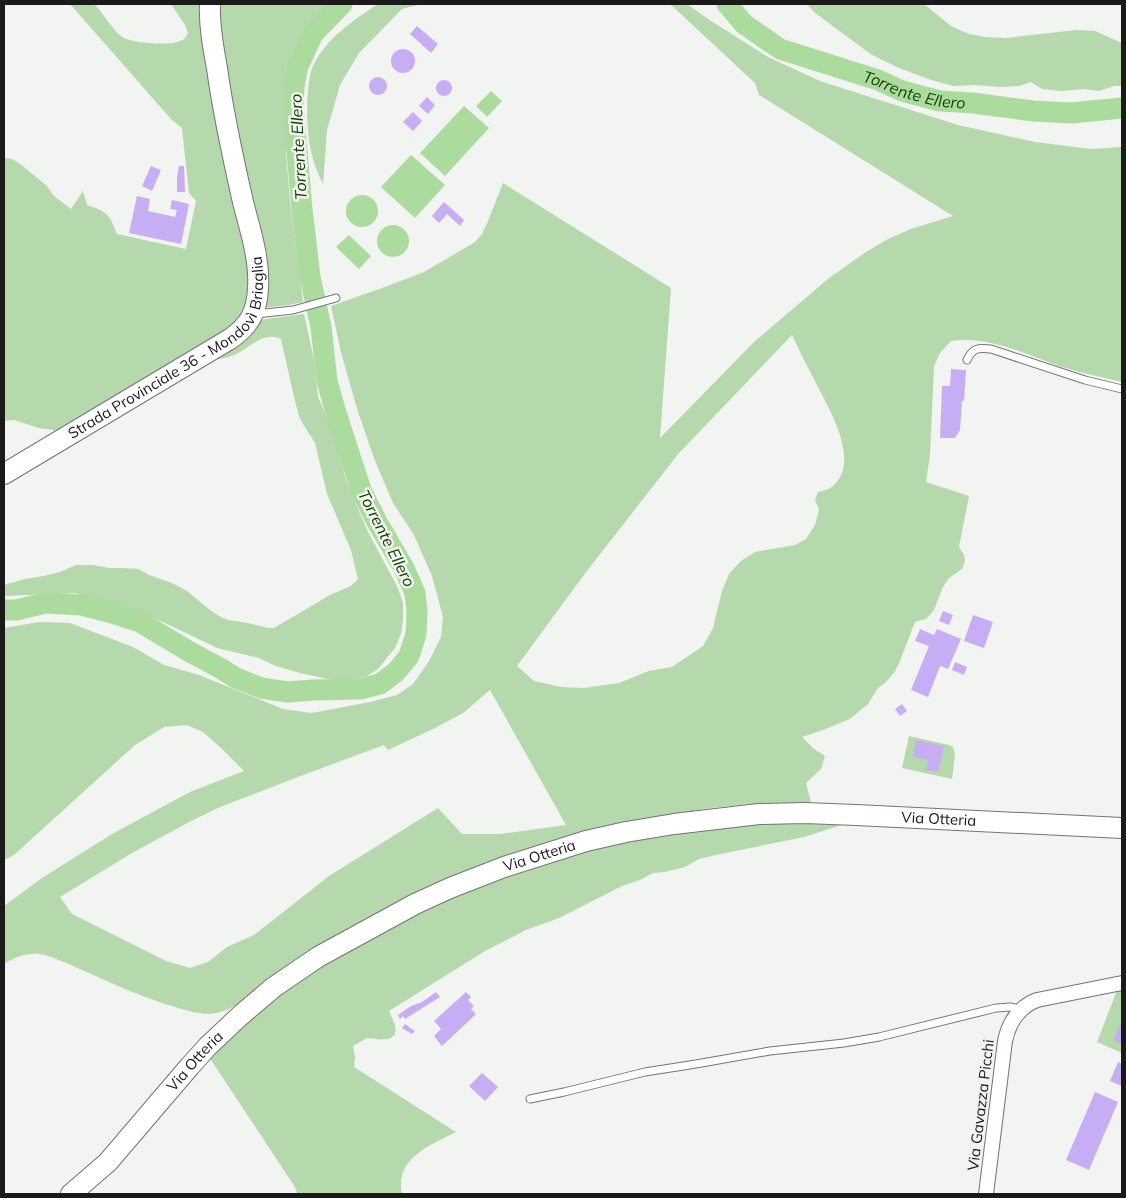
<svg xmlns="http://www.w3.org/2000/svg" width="1126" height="1198" font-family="Mulish,sans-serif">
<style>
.green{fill:#b6d8ad;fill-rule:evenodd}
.water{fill:#acdc9d}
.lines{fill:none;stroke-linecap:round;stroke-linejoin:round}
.river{stroke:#acdc9d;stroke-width:21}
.building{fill:#c7aef4}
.lane-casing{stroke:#727571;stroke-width:9}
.street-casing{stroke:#727571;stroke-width:16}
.secondary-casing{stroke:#727571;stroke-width:22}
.lane{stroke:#fff;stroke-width:7}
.street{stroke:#fff;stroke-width:14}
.secondary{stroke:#fff;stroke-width:20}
.labels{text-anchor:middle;stroke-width:5;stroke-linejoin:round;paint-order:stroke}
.street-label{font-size:15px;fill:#191a19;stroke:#f1f4f0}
.water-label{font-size:16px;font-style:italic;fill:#124000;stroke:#f1f4f0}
</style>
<rect width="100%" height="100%" fill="#f1f4f0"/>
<g class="green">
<path d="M70,4H94C104,14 111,28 122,37C131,43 170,46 180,41C184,40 186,37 188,33L185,25L171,4H203L249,252V307L232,328L60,431L39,428L14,420L4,421V158L12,159L20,164L46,185L54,196L71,209L83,191L87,205C108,212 109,214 117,234L186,249L196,201L189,193L182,128L171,119Z"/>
<path d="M217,4H330C311,22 289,55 287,82L286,152L290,201L303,302L289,305L262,308L233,127Z"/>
<path d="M378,4H421L402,9L359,53L340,85L327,130L323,184C319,176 315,167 313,159C307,136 306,113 308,90C309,82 310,71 314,64C328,37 354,20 378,4Z"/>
<path d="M670,4H687L708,19L768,57L820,81L958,125L1035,142L1091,149L1122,147V382C1102,377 1082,373 1062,367C1027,355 989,335 951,341L940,353L934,366L930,455L926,482L969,496L959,547L964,555L965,561L962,569L949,578L943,587L934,610L926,619L915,622L900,661L894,673L885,683L878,688L868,704L850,719L823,730L802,737L814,749L825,756L821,769L806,783L811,803H762L711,808L662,816L573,836L245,1000C235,1006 223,1013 210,1014C195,1014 179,1008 165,1004C136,994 108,982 80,969C70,965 50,955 40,954C27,953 15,957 4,964V906L42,878L112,834L190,792L244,771L221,748L203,732L187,725L164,727L135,745L14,855L4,860V628L39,622L70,623L133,647L164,665L199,675L283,709L312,713L370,702L397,695L413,684L429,661L441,637L443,617L432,576L414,535L393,503L375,461L358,412L341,352L331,306L382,288L424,272L475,242L482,234L488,221L503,183L671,288L660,438L754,342L829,278L866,252L888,239L911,229L953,216L759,95L755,83ZM792,335C800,352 809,370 818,387C830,411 859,459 835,484C831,489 824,491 818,492L815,500L819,510L815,525L806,539L795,545L755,552L741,561L729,574L722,591L713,628L703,646L672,667L649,671L619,683L584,688L561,687L534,681L517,666L586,572L679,453ZM490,690L566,825L500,834H462L438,808L329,876L254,935L227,947L208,962L190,968L166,961L72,914L60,897L132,853L191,821L220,807L306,774L384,745L388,750L435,728L463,713Z"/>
<path d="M807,4H924L951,26L969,34L985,37L1006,38L1076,30L1095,31L1122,43V86H1114L1099,91L1083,89L1062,91L1042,89L1031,82L1019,86L1000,87L975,85L953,86L931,80L899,68L872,55L815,13Z"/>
<path d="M304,314L314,360L318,397L334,434L345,477L352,495L368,532L398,588L403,603V620L401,634L395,648L378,669L367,676L353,680L337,681L300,673L276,666L259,658L217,648L163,622L137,612L111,605L75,593L4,596V585L25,579L43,576L60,572L76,565H92L109,568H122L139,569L149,575L172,583L187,591L210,610L219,616L228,620L248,623L268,628H274L330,595L351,586L358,579L351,550L327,494L315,443L300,419L295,401L281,339C265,331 251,346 238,353C229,358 220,359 211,360L259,320Z"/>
<path d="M909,736L949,745L953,747L955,754L952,779L902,768Z"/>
<path d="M851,822L804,837L716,855L699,859L685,867L665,872L653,873L640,880L622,886L559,918L526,930L485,951L389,1011C391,1016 394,1021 395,1026C399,1044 377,1039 367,1038L353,1046L355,1057L354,1067L456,1132C430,1145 394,1159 402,1194H297L295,1187L209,1057L271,1001L314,969L424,908L523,869L615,843L732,825Z"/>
<path d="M1122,987V1053L1097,1042L1118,988Z"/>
</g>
<g class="water">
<path d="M491,91L502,101L487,117L476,106Z"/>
<path d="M464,106L489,128L445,176L420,153Z"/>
<path d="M411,155L445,185L415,218L381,187Z"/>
<circle cx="362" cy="211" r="16"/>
<circle cx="393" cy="241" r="16"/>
<path d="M349,235L371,256L359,269L336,247Z"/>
</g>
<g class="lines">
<g class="river">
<path id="s1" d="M727,4L744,24L780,49L878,80L902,91L940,101L973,103L1033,111L1071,113L1122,108"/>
<path d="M4,610H16L46,603L81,605L109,612L140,622L190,652L220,668L236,678L261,688L288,692L314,690L360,689L380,684L396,672L409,656L416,634L417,611L415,593L404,568L377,522L361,490L336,413L327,381L321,327L310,277L302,209L293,105L294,86L298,66L313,34L342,4"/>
</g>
</g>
<g class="building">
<path d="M417,26L438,44L431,53L410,34Z"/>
<circle cx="403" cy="61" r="12"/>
<circle cx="378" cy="86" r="9"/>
<circle cx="444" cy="88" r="8"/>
<path d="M427,97L435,105L428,114L419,106Z"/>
<path d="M413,112L422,121L413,131L403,122Z"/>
<path d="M151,166L161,170L152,191L142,186Z"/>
<path d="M179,166H184L185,192H177V177Z"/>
<path d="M137,196L150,199L148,211L175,217L177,210L170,209L172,200L189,204L181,244L129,233Z"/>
<path d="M444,202L464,220L460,226L447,214L439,223L432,216Z"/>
<path d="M951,369L966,370L964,401H962L960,430L955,438H940L942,386H950Z"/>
<path d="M943,611L953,615L949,625L939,621Z"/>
<path d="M973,615L993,622L984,648L964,641Z"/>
<path d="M920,629L934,635L937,629L961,639L948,669L940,666L928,697L911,690L929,646L915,641Z"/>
<path d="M955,662L967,667L964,675L952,670Z"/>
<path d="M902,704L907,711L900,716L895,709Z"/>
<path d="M916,740L944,746L938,772L926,770L928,760L913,757Z"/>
<path d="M436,992L440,997L405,1019L403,1016L400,1019L398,1015L411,1006L422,1002Z"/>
<path d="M466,992L471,997L468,1000L474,1006L471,1009L476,1014L442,1046L434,1036L441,1029L434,1021Z"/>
<path d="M405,1024L415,1031L412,1034L402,1028Z"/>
<path d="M1120,1024L1122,1025V1044L1114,1040Z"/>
<path d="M1118,1062L1122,1064V1086L1110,1081Z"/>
<path d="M482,1073L498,1087L485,1101L469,1086Z"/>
<path d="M1095,1092L1118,1102L1089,1170L1066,1160Z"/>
</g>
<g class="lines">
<defs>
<g id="lane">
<path d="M256,314L293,310L336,298"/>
<path d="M967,360C973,347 979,348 991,349L1085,380L1122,389"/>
<path d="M530,1099L564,1092L645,1072L696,1064L770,1051L844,1043L879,1037L996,1008L1010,1007L1021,1009"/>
</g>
<path id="street" d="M986,1194L1005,1041C1009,1022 1019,1007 1037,1000L1122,983"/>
<g id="secondary">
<path id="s2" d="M4,474L230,339C250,325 257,312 258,288C260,259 250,230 243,202C233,158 223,113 217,68C213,47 209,25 210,4"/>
<path id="s3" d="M71,1194L108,1162L190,1066L208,1046L241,1015L274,987L318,957L415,904L450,888L504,867L586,841L626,832L674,824L759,814L805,813L856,815L1122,828"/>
</g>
</defs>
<use href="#lane" class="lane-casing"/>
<use href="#street" class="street-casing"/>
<use href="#secondary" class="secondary-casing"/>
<use href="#lane" class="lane"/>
<use href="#street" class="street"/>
<use href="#secondary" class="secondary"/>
</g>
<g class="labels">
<g class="street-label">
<text dy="5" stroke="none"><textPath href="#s2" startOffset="216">Strada Provinciale 36 - Mondovì Briaglia</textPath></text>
<text dy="5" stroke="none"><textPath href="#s3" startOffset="992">Via Otteria</textPath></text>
<text dy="5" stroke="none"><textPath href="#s3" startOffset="588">Via Otteria</textPath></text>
<text dy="5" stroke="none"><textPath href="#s3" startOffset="182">Via Otteria</textPath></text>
<text transform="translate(981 1105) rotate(-83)" y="5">Via Gavazza Picchi</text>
</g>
<g class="water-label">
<text dy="6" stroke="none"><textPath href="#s1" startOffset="211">Torrente Ellero</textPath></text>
<text transform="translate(298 147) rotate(-93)" y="6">Torrente Ellero</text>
<text transform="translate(387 538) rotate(63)" y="6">Torrente Ellero</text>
</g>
</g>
<rect width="1126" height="1198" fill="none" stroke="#191a19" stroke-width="10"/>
</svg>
